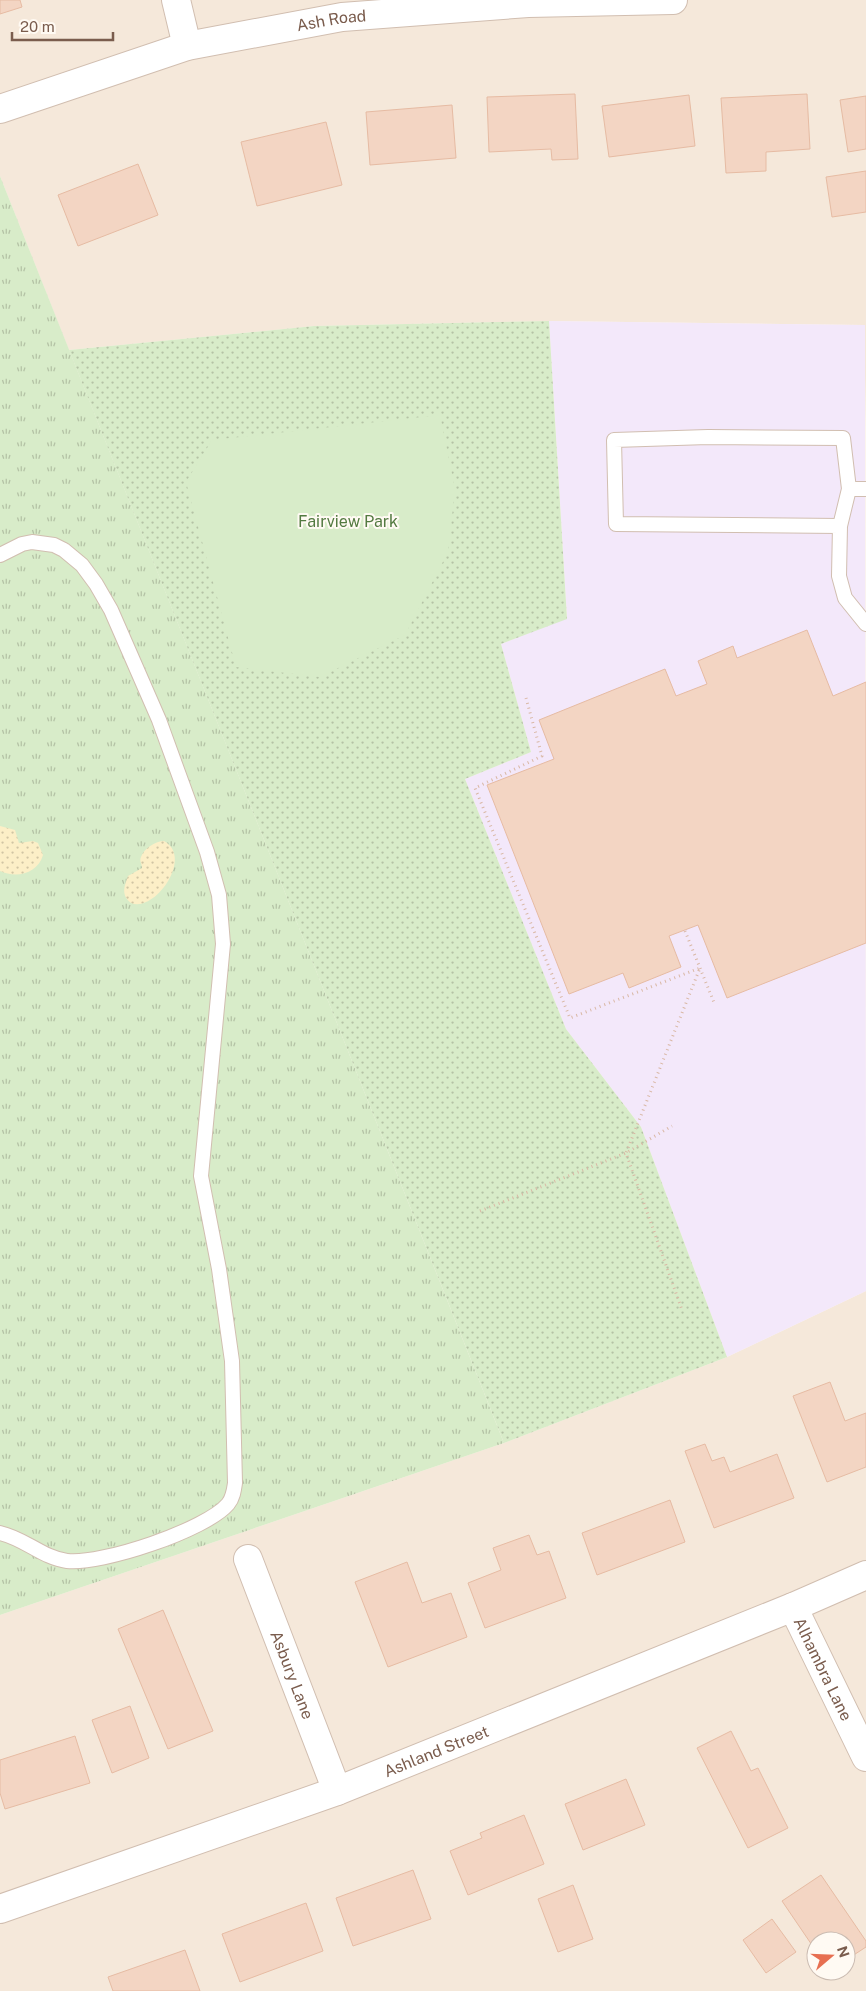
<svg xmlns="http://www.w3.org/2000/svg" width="866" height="1991" font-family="'Public Sans',sans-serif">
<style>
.residential{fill:#f5e8da;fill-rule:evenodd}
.education{fill:#f3e8fa}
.grass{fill:url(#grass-tufts)}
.sand{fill:url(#sand-dots)}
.park{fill:url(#park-dots)}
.garden{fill:#d8ecc9}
.building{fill:#f3d5c3;stroke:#e6bba3}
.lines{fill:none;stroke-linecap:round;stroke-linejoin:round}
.service-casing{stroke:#d1beb0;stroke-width:16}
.minor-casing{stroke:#d1beb0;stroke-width:30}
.path{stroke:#d9b8a5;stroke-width:3;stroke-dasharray:1 4;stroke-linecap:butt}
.service{stroke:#fff;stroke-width:14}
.minor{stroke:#fff;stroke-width:28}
.labels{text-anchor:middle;stroke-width:4;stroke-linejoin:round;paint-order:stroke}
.street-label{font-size:16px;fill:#7a5c4d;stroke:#fffaf3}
.park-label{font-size:16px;fill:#537a41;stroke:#fffaf3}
</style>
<defs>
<pattern id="grass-tufts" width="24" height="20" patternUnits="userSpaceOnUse" patternTransform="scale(1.25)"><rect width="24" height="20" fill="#d8ecc9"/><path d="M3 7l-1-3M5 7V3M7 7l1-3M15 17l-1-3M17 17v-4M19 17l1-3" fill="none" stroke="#b4c2a5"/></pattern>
<pattern id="sand-dots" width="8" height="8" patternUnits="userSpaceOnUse" patternTransform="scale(1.25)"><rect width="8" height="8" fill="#fcefc7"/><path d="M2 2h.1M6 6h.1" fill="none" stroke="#d1c5a4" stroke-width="1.8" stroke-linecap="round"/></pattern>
<pattern id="park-dots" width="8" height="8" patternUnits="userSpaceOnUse" patternTransform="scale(1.25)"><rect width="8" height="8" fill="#d8ecc9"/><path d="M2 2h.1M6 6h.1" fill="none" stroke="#b4c2a5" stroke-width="1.8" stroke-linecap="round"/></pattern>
</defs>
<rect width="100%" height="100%" fill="#fdf6ec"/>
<g class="residential">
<path d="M0,0H866V424L864,325L549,321L314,326L69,350L0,176Z"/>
<path d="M866,1291V1991H0V1615L504,1443L727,1357ZM816,1941H846V1971H816Z"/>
</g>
<path class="education" d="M549,321L865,325L866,1291L727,1357L641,1127L566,1029L465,779L531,752L501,644L567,618Z"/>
<path class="grass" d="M0,176L504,1443L0,1615Z"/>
<g class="sand">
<path d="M0,826L15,830L19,843L33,841L38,843L43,855C38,873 17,879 0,871Z"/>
<path d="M164,841C194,857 155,913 131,903C121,895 124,887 128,876L142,868C142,864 139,861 141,857C144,848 156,841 164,841Z"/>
</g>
<path class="park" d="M549,321L567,619L501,644L531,752L465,779L566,1029L641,1127L727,1357L504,1443L69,350L314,326Z"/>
<path class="garden" d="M440,415L455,489L448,552L405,635L320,677L236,667L186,482L212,440Z"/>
<g class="building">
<path d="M0,0H20L22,7L0,14Z"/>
<path d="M575,94L578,159L552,160L551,149L489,152L487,97Z"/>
<path d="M807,94L810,149L766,152V171L726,173L721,98Z"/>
<path d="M689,95L695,146L609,157L602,106Z"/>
<path d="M866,96V149L848,152L840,100Z"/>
<path d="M452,105L456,158L370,165L366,112Z"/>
<path d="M326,122L342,185L257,206L241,142Z"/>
<path d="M138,164L158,215L78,246L58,195Z"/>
<path d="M866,171V212L832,217L826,177Z"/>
<path d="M807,630L833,696L866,682V943L727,998L698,925L669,936L681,967L629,988L623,973L569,994L487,785L554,759L539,720L665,669L676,696L707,684L698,661L733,646L737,658Z"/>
<path d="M830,1382L845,1421L866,1413V1467L827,1482L793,1396Z"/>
<path d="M705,1444L712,1461L724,1457L730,1472L777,1454L794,1498L714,1528L685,1451Z"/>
<path d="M670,1500L685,1542L597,1575L582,1533Z"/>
<path d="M529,1535L537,1555L549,1551L566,1598L485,1628L468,1583L501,1570L493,1548Z"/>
<path d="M407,1562L422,1603L451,1593L467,1637L388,1667L355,1582Z"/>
<path d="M163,1610L213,1731L168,1749L118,1629Z"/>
<path d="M130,1706L149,1758L112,1773L92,1720Z"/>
<path d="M731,1731L751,1771L758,1768L788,1828L748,1848L697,1748Z"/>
<path d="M75,1736L90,1783L5,1809L0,1793V1760Z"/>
<path d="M626,1779L645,1825L583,1850L565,1804Z"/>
<path d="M524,1815L544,1864L468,1895L450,1851L482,1838L480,1833Z"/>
<path d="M413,1870L431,1919L353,1946L336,1898Z"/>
<path d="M821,1875L866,1941V1947L846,1960V1941H816V1951L782,1901Z"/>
<path d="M573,1885L593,1939L558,1952L538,1899Z"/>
<path d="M306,1903L323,1951L240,1982L222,1934Z"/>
<path d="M772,1919L796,1952L766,1973L743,1940Z"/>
<path d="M185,1950L200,1991H113L108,1977Z"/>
</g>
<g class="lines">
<defs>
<g id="service">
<path d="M849,489H866"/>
<path d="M840,526L616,524L614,440L708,437L843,438L849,489L840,526L839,576L845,598L866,624"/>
<path d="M0,555L22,544L32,542L54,545L64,550L82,565L96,584L111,610L159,720L207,852L219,895L223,944L201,1176L219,1269L232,1361L235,1483C234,1490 233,1498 228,1504C206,1530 101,1565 67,1561C43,1558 24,1538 0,1533"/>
</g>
<g id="minor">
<path d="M176,0L187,46"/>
<path id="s1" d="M0,109L187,46L342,17L528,3L673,0"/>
<path id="s2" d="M248,1559L337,1791"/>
<path id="s3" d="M793,1607L866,1757"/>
<path id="s4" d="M0,1909L337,1791L793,1607L866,1575"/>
</g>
</defs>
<use href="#service" class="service-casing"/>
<use href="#minor" class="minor-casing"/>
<g class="path">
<path d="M526,698L542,756L475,788L570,1018L700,968L626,1153L682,1310"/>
<path d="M685,931L715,1005"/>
<path d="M480,1211L626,1153L672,1126"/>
</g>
<use href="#service" class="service"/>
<use href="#minor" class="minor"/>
</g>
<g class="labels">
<g class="street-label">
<text dy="6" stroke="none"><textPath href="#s1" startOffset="344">Ash Road</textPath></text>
<text dy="6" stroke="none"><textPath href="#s3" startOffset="69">Alhambra Lane</textPath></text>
<text dy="6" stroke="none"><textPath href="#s2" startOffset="124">Asbury Lane</textPath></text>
<text dy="6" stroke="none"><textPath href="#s4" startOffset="464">Ashland Street</textPath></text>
</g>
<g class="park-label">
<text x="348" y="527">Fairview Park</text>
</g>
</g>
<g transform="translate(831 1956) rotate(71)"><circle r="24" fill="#fffaf3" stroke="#cabbb1"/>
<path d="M0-4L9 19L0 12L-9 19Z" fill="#e76f51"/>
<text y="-8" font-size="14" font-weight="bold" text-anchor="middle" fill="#7a5c4d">N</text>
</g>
<path d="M12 32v8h101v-8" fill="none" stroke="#7a5c4d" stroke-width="2.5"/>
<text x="20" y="32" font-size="15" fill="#7a5c4d" stroke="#fffaf3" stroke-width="4" paint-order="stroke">20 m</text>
</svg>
